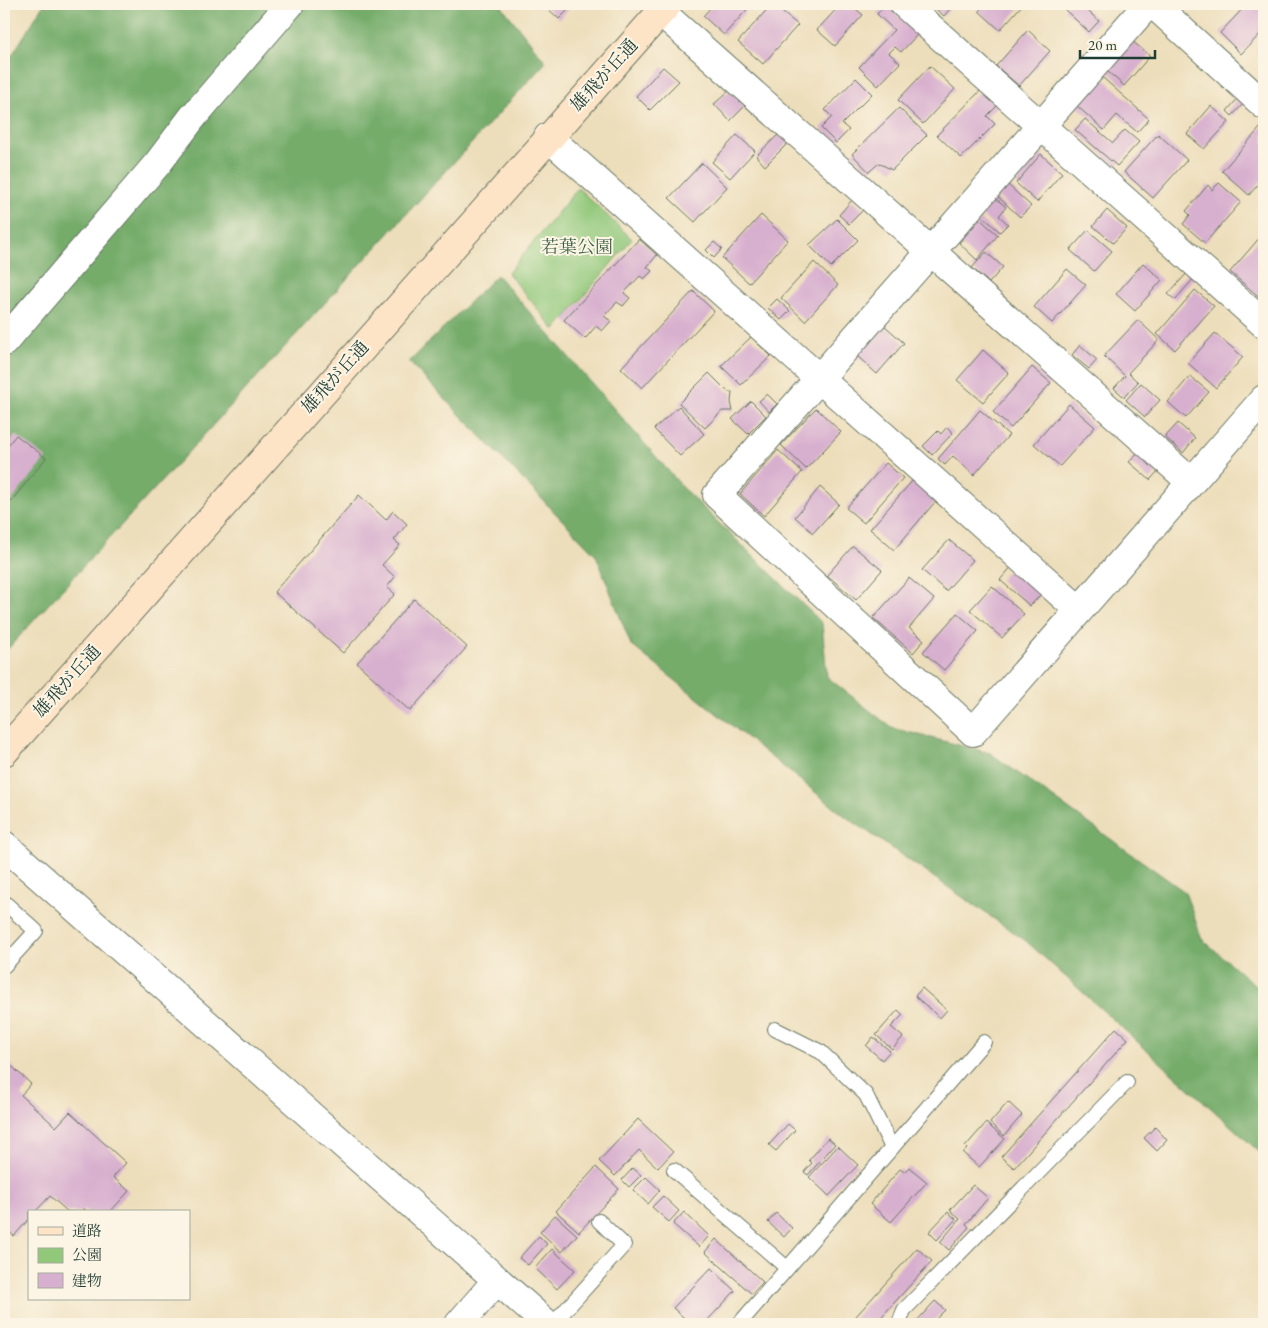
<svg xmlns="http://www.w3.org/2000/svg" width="1268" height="1328" font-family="'EB Garamond','Noto Serif JP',serif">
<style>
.green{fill:#91c87a;stroke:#588257}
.forest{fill:#74ac6a;stroke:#4a744f}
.building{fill:#d8b0cf}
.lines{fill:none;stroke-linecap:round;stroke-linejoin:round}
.lane-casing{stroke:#677563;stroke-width:16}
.street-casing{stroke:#677563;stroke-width:30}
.secondary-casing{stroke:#677563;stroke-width:30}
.lane{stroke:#fff;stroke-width:14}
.street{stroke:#fff;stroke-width:28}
.secondary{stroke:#fee4c6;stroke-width:28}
.labels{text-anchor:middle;stroke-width:4;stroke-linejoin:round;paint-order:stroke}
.street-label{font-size:18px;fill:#1f3d34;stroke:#fcf5e5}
.park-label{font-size:18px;fill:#3c6046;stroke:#fcf5e5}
</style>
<rect width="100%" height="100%" fill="#fcf5e5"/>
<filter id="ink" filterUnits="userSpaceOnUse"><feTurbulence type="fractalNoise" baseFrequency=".02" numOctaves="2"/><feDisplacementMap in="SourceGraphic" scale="10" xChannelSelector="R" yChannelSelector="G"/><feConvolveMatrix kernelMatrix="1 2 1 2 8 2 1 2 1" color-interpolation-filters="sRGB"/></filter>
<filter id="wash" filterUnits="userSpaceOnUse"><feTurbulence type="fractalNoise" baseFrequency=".0096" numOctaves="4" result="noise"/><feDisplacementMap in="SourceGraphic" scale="20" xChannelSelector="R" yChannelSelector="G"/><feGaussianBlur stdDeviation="1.12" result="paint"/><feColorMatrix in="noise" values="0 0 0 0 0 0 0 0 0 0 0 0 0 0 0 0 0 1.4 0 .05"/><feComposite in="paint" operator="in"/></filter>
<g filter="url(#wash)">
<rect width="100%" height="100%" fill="#eddebb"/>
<path class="green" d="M578,188L632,239L555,330L508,273Z"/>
<g class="forest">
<path d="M44,4H500L546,62L4,653V62L14,52Z"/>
<path d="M497,275L686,491L822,623L827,677L892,728L990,753L1185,892L1202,939L1264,993V1156L1026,941L845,816L631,645L596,555L409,362Z"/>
</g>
<g id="blocks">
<g class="building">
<path d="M543,4H574L559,19Z"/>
<path d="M714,4H752L724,35L703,16Z"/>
<path d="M772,4L798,25L763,64L738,42Z"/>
<path d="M841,4H850L863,15L835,46L817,30Z"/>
<path d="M886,4L918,34L901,52L895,47L889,53L900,63L878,86L859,67L894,30L877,14Z"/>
<path d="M930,4H954L944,16Z"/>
<path d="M985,4H1023L1000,30L979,11Z"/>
<path d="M1069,4H1080L1099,21L1089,32L1064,9Z"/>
<path d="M1247,4H1256L1264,12V30L1241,54L1220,33Z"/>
<path d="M1028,30L1050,51L1019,86L996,66Z"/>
<path d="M1131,40L1150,56L1124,86L1105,69Z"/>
<path d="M930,66L955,89L923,124L898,100Z"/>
<path d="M663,67L679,81L650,110L636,96Z"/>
<path d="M1102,77L1149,119L1137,132L1117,115L1104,130L1077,106Z"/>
<path d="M856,78L872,94L842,124L849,130L836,143L821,128L832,117L825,110Z"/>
<path d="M982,89L998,105L987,116L995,124L961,158L937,135Z"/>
<path d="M730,90L745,106L730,121L714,104Z"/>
<path d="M1239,97L1245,102L1232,116L1227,111Z"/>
<path d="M1211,106L1229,122L1204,149L1187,134Z"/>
<path d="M899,108L927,135L892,170L879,163L869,172L852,154Z"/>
<path d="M1085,119L1113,143L1125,130L1139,142L1117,166L1075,130Z"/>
<path d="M1261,127L1264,130V178L1249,195L1222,171Z"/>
<path d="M781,132L790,141L765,166L756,156Z"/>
<path d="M1158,134L1187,160L1153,198L1124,172Z"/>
<path d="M737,135L755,151L730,178L712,162Z"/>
<path d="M1041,154L1062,173L1037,202L1016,183Z"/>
<path d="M702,163L727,187L695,222L669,198Z"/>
<path d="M1006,183L1031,206L1020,217L995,194Z"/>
<path d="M1219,183L1241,202L1205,243L1183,224L1190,215L1186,211L1208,185L1212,190Z"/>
<path d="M994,197L1006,207L999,216L1008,224L1000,232L979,213Z"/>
<path d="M852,200L863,210L849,224L839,215Z"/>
<path d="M1107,210L1127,228L1113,243L1093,226Z"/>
<path d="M761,215L788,240L749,283L722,258Z"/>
<path d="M837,219L858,240L831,267L809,245Z"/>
<path d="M980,219L998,235L977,260L959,243Z"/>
<path d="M1088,230L1112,251L1094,271L1070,250Z"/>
<path d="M1262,235L1264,236V289L1258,296L1230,272Z"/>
<path d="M639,239L657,255L647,267L652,271L644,279L640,276L624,293L630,298L623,306L617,302L604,316L611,321L602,331L596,326L585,339L564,320Z"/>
<path d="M714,242L722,249L714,258L706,250Z"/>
<path d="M986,252L1003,267L989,283L972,268Z"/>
<path d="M814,262L838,285L805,321L781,298Z"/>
<path d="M1143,263L1162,280L1135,311L1116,294Z"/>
<path d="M1067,269L1086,285L1052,323L1034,307Z"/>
<path d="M1189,271L1195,277L1175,300L1168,294Z"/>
<path d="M1195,290L1214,306L1175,350L1157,334Z"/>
<path d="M693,291L714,311L642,388L621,368Z"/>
<path d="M777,299L790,311L781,320L768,308Z"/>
<path d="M1138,320L1159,340L1128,373L1138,382L1124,397L1114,388L1125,376L1104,356Z"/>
<path d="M883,324L904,343L877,374L856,355Z"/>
<path d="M1215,333L1243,357L1216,388L1188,363Z"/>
<path d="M751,337L771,356L741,385L721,366Z"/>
<path d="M1080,345L1097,360L1089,369L1072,355Z"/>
<path d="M983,350L1009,373L983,402L957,380Z"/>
<path d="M1032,367L1051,383L1011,428L993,412Z"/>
<path d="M709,373L728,392H732L731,402L733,411H722L705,428L679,403Z"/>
<path d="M1190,376L1209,392L1186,418L1168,402Z"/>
<path d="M1141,383L1160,400L1145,417L1126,400Z"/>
<path d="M767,394L777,404L769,412L759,401Z"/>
<path d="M751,401L766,416L748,434L732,419Z"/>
<path d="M1069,404L1095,427L1060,466L1034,444Z"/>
<path d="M679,406L704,434L680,456L654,429Z"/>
<path d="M816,408L841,432L806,469L781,445Z"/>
<path d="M980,410L1009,435L974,475L953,456L945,465L938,459Z"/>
<path d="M1178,423L1195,438L1183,453L1165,437Z"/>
<path d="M947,427L953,433L932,455L923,446L938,431L941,434Z"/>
<path d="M16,435L46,458L4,510V450Z"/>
<path d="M778,450L802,472L764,516L740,494Z"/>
<path d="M1138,452L1159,470L1150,480L1129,462Z"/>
<path d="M886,463L903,478L864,523L846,508Z"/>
<path d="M913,480L936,501L894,550L870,529Z"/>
<path d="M820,487L839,504L813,533L795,517Z"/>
<path d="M359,495L386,520L393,511L407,524L394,540L400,545L382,565L395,577L387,587L395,594L343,653L274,592Z"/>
<path d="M949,540L973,560L946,591L922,570Z"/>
<path d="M853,546L882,570L856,600L827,575Z"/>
<path d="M1014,564L1044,591L1030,606L1000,580Z"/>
<path d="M909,578L934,599L909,628L924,640L913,653L873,618Z"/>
<path d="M992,586L1024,614L1002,638L970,610Z"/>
<path d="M414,599L467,647L410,711L357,663Z"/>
<path d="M957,613L978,631L944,670L923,652Z"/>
<path d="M922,988L947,1010L940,1018L915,996Z"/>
<path d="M898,1010L903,1015L891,1027L903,1037L892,1049L876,1035Z"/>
<path d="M1116,1028L1128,1039L1014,1168L1001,1157Z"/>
<path d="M873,1037L890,1051L882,1060L866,1046Z"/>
<path d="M4,1059L31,1084L21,1095L56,1127L70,1112L126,1163L113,1177L129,1191L110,1212H88L84,1209L81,1212H68L50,1196L35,1212H29V1219L14,1236L7,1230L4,1234Z"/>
<path d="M1008,1102L1022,1115L1004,1136L990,1123Z"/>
<path d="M638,1119L673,1152L658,1168L639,1150L615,1176L599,1161Z"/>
<path d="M986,1123L1005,1139L979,1167L963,1153L967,1149L965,1147Z"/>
<path d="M788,1124L795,1130L776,1151L769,1145Z"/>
<path d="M1155,1127L1167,1140L1157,1151L1144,1138Z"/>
<path d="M828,1138L835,1144L808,1175L804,1172L812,1163L809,1160Z"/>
<path d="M838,1146L858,1165L829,1196L809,1177Z"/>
<path d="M596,1167L619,1189L579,1232L556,1211Z"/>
<path d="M909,1167L927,1182L891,1222L870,1204L900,1169L904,1172Z"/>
<path d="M633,1168L641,1175L629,1187L622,1180Z"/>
<path d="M646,1177L660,1190L648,1204L633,1190Z"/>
<path d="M973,1185L988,1198L966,1224L969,1227L949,1250L940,1242L960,1219L950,1210Z"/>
<path d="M663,1196L679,1211L669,1222L652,1207Z"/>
<path d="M684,1212L709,1236L699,1247L673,1224Z"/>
<path d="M948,1212L956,1219L937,1240L929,1232Z"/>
<path d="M776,1213L792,1228L784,1237L768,1222Z"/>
<path d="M555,1215L577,1235L562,1252L540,1232Z"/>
<path d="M539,1236L547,1244L528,1265L519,1258Z"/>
<path d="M716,1239L763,1282L752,1294L705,1252Z"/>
<path d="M917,1248L932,1261L875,1324H849Z"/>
<path d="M552,1249L575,1270L557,1289L535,1268Z"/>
<path d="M711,1268L735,1291L704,1324H691L673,1308Z"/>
<path d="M935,1301L945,1310L931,1324H914Z"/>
</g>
</g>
</g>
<g filter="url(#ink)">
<use href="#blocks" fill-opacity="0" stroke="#677563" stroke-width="1"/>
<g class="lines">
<defs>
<g id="lane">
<path d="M4,902L36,931L4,966"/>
<path d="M775,1029L821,1052L866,1095L892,1148"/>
<path d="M674,1170L787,1268"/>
<path d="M553,1324L624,1245L599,1221"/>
<path d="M739,1324L984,1042"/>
<path d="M899,1324L904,1310L1127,1082"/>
</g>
<g id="street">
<path d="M904,4L1264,324"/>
<path d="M1148,4L717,495L973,732L1264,399"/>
<path d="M1153,4L1264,105"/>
<path d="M661,12L1191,482"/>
<path d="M548,137L1079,610"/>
<path d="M4,342L158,163L192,118L290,4"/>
<path d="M4,845L547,1324"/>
<path d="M459,1324L497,1280"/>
</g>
<path id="secondary" d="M4,752L668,4"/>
</defs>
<use href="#lane" class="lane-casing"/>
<use href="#street" class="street-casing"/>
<use href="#secondary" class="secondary-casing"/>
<use href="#lane" class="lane"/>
<use href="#street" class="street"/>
<use href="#secondary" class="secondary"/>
</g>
</g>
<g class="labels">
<g class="street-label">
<text transform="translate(604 75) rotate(-48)" y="6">雄飛が丘通</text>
<text transform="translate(335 377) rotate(-48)" y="6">雄飛が丘通</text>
<text transform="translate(67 681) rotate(-48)" y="6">雄飛が丘通</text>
</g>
<g class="park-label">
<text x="577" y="253">若葉公園</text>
</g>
</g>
<rect width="1268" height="1328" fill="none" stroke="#fcf5e5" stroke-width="20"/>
<rect x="28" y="1210" width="162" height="90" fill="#fcf5e5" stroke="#a4ab9e"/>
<rect x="38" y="1227" width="25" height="8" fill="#fee4c6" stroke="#a4ab9e"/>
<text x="72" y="1236" font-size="15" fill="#1f3d34">道路</text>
<rect x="38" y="1248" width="25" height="15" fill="#91c87a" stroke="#a4ab9e"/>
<text x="72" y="1260" font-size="15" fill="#1f3d34">公園</text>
<rect x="38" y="1273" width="25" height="15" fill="#d8b0cf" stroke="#a4ab9e"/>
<text x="72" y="1286" font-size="15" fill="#1f3d34">建物</text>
<path d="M1080 50v8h75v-8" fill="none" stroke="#1f3d34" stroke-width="2.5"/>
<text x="1088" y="50" font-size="15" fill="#1f3d34" stroke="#fcf5e5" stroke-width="4" paint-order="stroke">20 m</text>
</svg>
